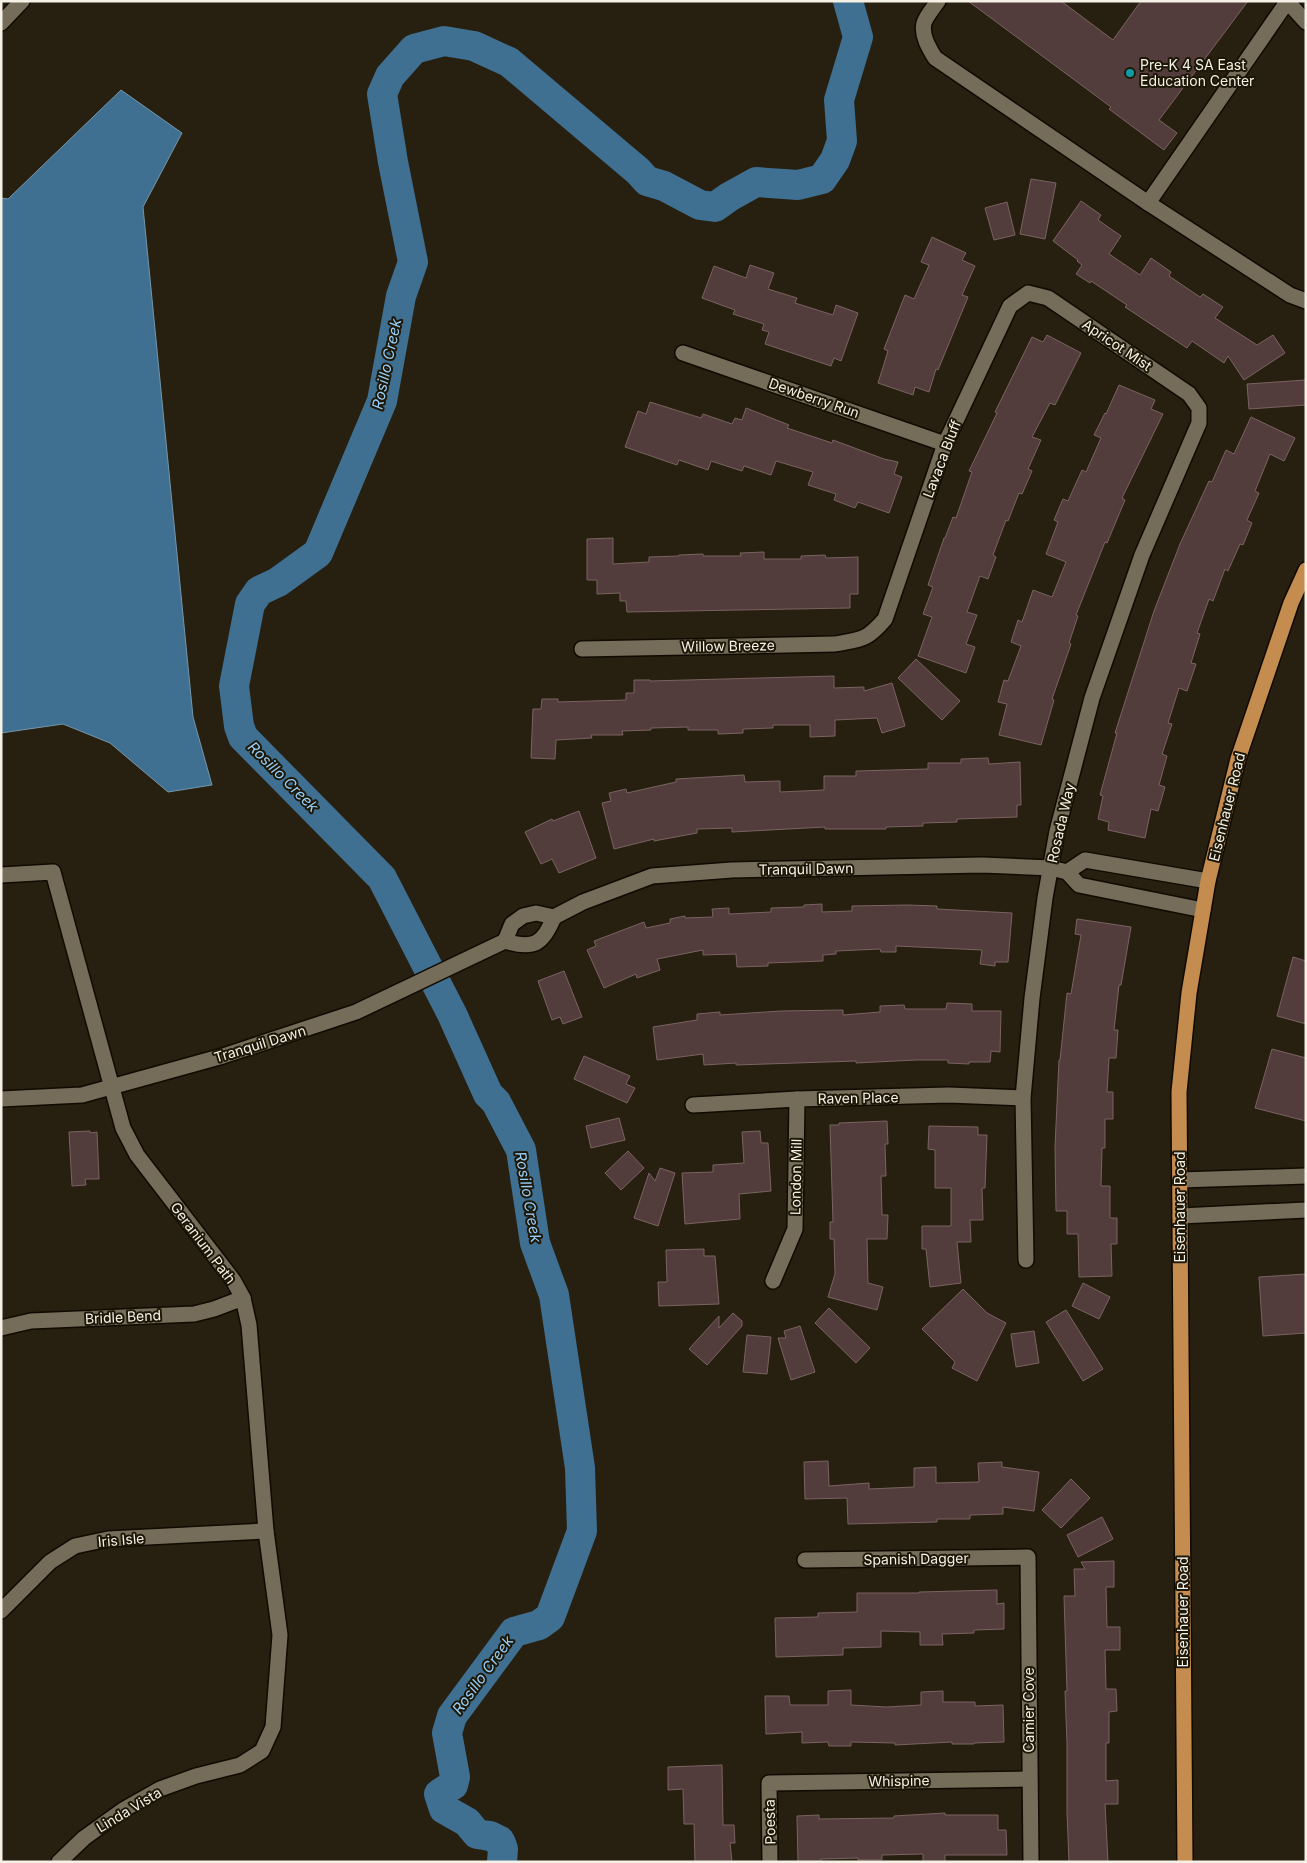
<svg xmlns="http://www.w3.org/2000/svg" width="1307" height="1863" font-family="Inter,sans-serif">
<style>
.water{fill:#3f6f91;stroke:#7696aa}
.lines{fill:none;stroke-linecap:round;stroke-linejoin:round}
.river{stroke:#3f6f91;stroke-width:30}
.building{fill:#523d3c;stroke:#7a6361}
.minor-casing{stroke:#100a00;stroke-width:18}
.major-casing{stroke:#100a00;stroke-width:18}
.minor{stroke:#756d5a;stroke-width:15}
.major{stroke:#c58c50;stroke-width:15}
.culture-dot{fill:#0f9aa8;stroke:#1d1707;stroke-width:2}
.labels{text-anchor:middle;stroke-width:4;stroke-linejoin:round;paint-order:stroke}
.poi-label{font-size:14px;fill:#f5f1e6;stroke:#1d1707;text-anchor:start}
.street-label{font-size:14px;fill:#f5f1e6;stroke:#1d1707}
.water-label{font-size:15px;font-style:italic;fill:#96cffa;stroke:#1d1707}
</style>
<rect width="100%" height="100%" fill="#272010"/>
<path class="water" d="M121,90L182,133L143,207L193,717L212,785L168,792L110,743L63,724L1,733V198L8,199Z"/>
<g class="lines">
<path class="river" d="M502,1862L503,1849L500,1841L490,1836L477,1834L467,1822L444,1809L439,1794L453,1785L455,1777L447,1733L452,1716L514,1632L539,1625L550,1617L582,1531L580,1468L554,1295L535,1243L521,1150L496,1102L488,1094L452,1014L382,878L243,737L239,726L234,686L250,604L259,591L278,582L318,553L382,401L401,296L413,262L393,162L382,94L390,76L414,49L444,41L474,46L509,62L638,171L647,181L664,186L700,205L715,207L729,197L756,182L798,185L822,179L835,160L842,141L839,100L858,37L848,1"/>
</g>
<g class="building">
<path d="M968,1H1061L1113,40L1141,1H1248L1159,120L1177,133L1164,150L1109,109L1111,107Z"/>
<path d="M1031,179L1056,183L1045,239L1020,234Z"/>
<path d="M1081,201L1101,215L1098,220L1121,236L1109,254L1140,275L1151,258L1171,272L1169,276L1200,297L1203,294L1223,307L1215,318L1257,345L1273,335L1285,353L1244,380L1228,356L1224,363L1192,341L1187,348L1125,307L1127,305L1091,281L1090,283L1076,274L1082,265L1077,261L1078,260L1053,241Z"/>
<path d="M1007,202L1015,235L994,240L985,208Z"/>
<path d="M932,237L966,253L962,260L975,266L962,295L968,297L938,370L936,369L929,392L915,387L913,395L878,383L888,351L884,349L905,295L914,299L929,265L921,262Z"/>
<path d="M750,265L774,273L768,289L797,298L795,303L833,315L836,305L858,313L841,361L834,358L831,366L765,344L769,332L762,330L764,324L733,314L735,310L702,298L714,266L746,278Z"/>
<path d="M1047,335L1081,353L1055,405L1050,403L1032,437L1041,440L1028,469L1032,471L1022,494L1019,493L1008,521L1006,520L993,555L996,557L988,579L980,576L967,612L977,615L966,644L975,647L966,673L918,656L932,617L923,614L933,587L928,585L944,538H945L953,517L956,518L972,472L969,471L997,413L995,412L1032,337L1043,342Z"/>
<path d="M1306,380V405L1249,409L1247,384Z"/>
<path d="M1119,385L1155,400L1151,409L1163,414L1122,498L1125,500L1107,543L1105,542L1076,615L1078,616L1069,643L1071,644L1052,699L1054,700L1041,745L999,735L1007,704L998,702L1004,680L1008,681L1021,646L1011,642L1018,620L1022,622L1033,590L1052,597L1066,562L1046,554L1058,522L1054,520L1063,499L1068,501L1082,470L1086,472L1101,438L1094,435L1105,413L1106,414Z"/>
<path d="M650,402L701,418L703,414L732,424L735,418L742,420L746,408L789,425L787,428L832,443L833,440L884,459L898,462L894,474L902,477L889,513L858,502L855,508L834,500L836,494L808,485L813,472L776,461L771,475L744,466L742,471L711,461L708,470L679,460L677,465L625,447L638,411L646,414Z"/>
<path d="M1251,417L1295,438L1284,461L1270,454L1255,491L1259,493L1247,520L1252,523L1243,545L1240,544L1228,571L1225,569L1213,601L1209,599L1197,633L1200,634L1191,663L1196,664L1187,691L1179,688L1168,723L1172,724L1162,754L1167,756L1159,785L1165,787L1158,811L1151,809L1145,838L1108,830L1109,822L1098,819L1103,796L1100,795L1117,733H1115L1154,611L1180,544L1209,481L1212,482L1226,450L1234,454Z"/>
<path d="M613,538V564L649,562V557L679,556V555L703,554V556H741L740,553L764,552V559H801V556L825,555L826,558L858,557V594H850V608L627,612L626,601H620V593L597,594V580H587V539Z"/>
<path d="M916,659L960,701L942,720L898,678Z"/>
<path d="M834,676V688L864,687V691L892,683L905,726L882,733L877,718L835,720V736L810,737V725H773V728L743,729V733L718,734V730H688V727L651,728V730L622,731L623,735H591L592,738L556,740L555,759L531,758L533,709H541L542,699H558V702L626,700V693H634V680H650V681Z"/>
<path d="M988,758L989,764L1020,762L1021,805H1017V817L957,819V822L923,823V826L886,827V829H825V827L732,832V828L697,829V833L654,841V839L614,849L602,803L611,801L609,793L626,789L627,793L676,782V779L744,775L745,782L780,781V792L824,790V776H856V771L928,769V763H961V759Z"/>
<path d="M579,811L596,858L559,873L552,859L541,864L525,832L552,819L553,821Z"/>
<path d="M822,904V912L852,911V906L908,905L937,906V909L1012,913L1008,962H995V966L980,964L982,950L896,946V952H881L880,949L836,951V954L823,955V961L768,963V966L737,967L736,954L703,955V950L657,959L660,970L637,978L636,974L604,988L587,950L596,946L594,941L644,922L646,928L670,923V919L685,916V918L713,917L712,909L729,908V914L771,912V908L804,907V905Z"/>
<path d="M1077,919L1131,927L1121,985H1119L1114,1030H1118L1116,1058H1109L1107,1092H1113V1119H1105V1148H1102L1101,1186H1110V1218H1117V1244H1111L1112,1276L1079,1277L1078,1234H1067V1211H1056L1055,1147L1059,1060H1060L1067,993L1071,994L1081,935L1075,934Z"/>
<path d="M1293,957L1306,961V1024L1277,1016Z"/>
<path d="M564,971L582,1017L563,1024L560,1017L552,1020L538,981Z"/>
<path d="M947,1003L972,1004V1011H1001L1000,1052L991,1051L990,1062H969V1064L948,1063V1060H916L856,1063V1061L736,1065V1063L704,1065L703,1054L657,1060L653,1027L697,1020V1014L720,1012V1015L781,1011L843,1010V1015L880,1012V1006L904,1005L905,1009H946Z"/>
<path d="M1272,1049L1306,1058V1121L1255,1108Z"/>
<path d="M584,1056L630,1076L626,1084L635,1088L627,1103L574,1079Z"/>
<path d="M619,1118L625,1140L591,1148L586,1126Z"/>
<path d="M887,1121L888,1144H885L886,1176H881L882,1215H888L887,1239H867L868,1283L883,1287L877,1310L828,1297L835,1274L834,1239H830V1222H833L830,1125H839V1123Z"/>
<path d="M929,1126L978,1127V1135H987L985,1188H982L983,1220H970L971,1242H957L961,1283L930,1287L926,1249H922V1226H951V1188H935V1150L928,1149Z"/>
<path d="M90,1131V1133L97,1132L99,1179H85L86,1185L72,1186L69,1132Z"/>
<path d="M760,1131L761,1143H768L771,1191L739,1194L740,1219L685,1224L682,1173L713,1172V1165L744,1163L742,1132Z"/>
<path d="M628,1151L644,1168L621,1190L605,1173Z"/>
<path d="M660,1168L675,1173L658,1226L634,1218L649,1173L655,1181Z"/>
<path d="M704,1249V1256H715L719,1304L659,1306L658,1282H667L666,1250Z"/>
<path d="M1306,1274V1333L1263,1336L1259,1277Z"/>
<path d="M1083,1283L1110,1297L1099,1319L1072,1306Z"/>
<path d="M963,1289L987,1313L1006,1323L977,1381L952,1368L955,1362L922,1329Z"/>
<path d="M829,1308L870,1348L856,1363L815,1323Z"/>
<path d="M1066,1310L1103,1369L1083,1381L1046,1322Z"/>
<path d="M733,1313L742,1321V1326L707,1365L689,1349L719,1316V1328Z"/>
<path d="M800,1326L815,1372L791,1380L778,1338H786L784,1331Z"/>
<path d="M1034,1331L1039,1363L1016,1367L1011,1334Z"/>
<path d="M747,1335L771,1337L767,1374L743,1372Z"/>
<path d="M828,1461L829,1486L869,1483V1489L914,1487V1468L936,1467V1483L979,1482L978,1463L1002,1462V1467L1039,1472L1034,1511L1003,1507V1514L970,1515V1519H937V1522L848,1524L847,1498L805,1499L804,1462Z"/>
<path d="M1071,1479L1090,1498L1061,1528L1042,1510Z"/>
<path d="M1102,1517L1113,1539L1078,1557L1067,1535Z"/>
<path d="M1114,1561V1587H1106L1107,1627H1120V1650H1105L1106,1689H1116L1117,1711L1109,1712V1743H1106V1781L1118,1780V1804H1105L1108,1862H1069L1067,1812V1743L1065,1691H1067L1064,1596H1075L1074,1569H1085L1081,1562Z"/>
<path d="M997,1590V1604L1004,1603V1629L974,1630V1633L942,1634L943,1645H920V1632L881,1631V1647L843,1648V1655L776,1657L775,1618L818,1617V1613L857,1612V1593H919V1592Z"/>
<path d="M851,1690V1705L887,1707L921,1705V1692L943,1691V1702H975V1706L1003,1705L1004,1742L974,1743V1744H952V1742L895,1745V1743L851,1742V1746H829L828,1742L802,1743V1732L766,1734L765,1696H789L790,1705H828V1691Z"/>
<path d="M722,1765L723,1825H734L735,1843H730L732,1862H695L694,1824H684L683,1789L668,1790V1767Z"/>
<path d="M945,1813V1815H998V1830H1006L1007,1855H945V1862H923V1854L882,1855V1860H858V1858L821,1859V1862H798L797,1816L819,1815V1819L894,1818V1816Z"/>
</g>
<g class="lines">
<defs>
<g id="minor">
<path d="M938,1C934,7 926,16 924,23C921,35 929,48 935,58L1148,203L1290,295L1306,301"/>
<path d="M1287,1L1306,22"/>
<path d="M1,23L22,1"/>
<path d="M1148,203L1287,2"/>
<path d="M683,353L945,444"/>
<path d="M582,649L835,644C862,639 866,641 885,619L945,444L1010,306L1028,293L1048,298L1189,394L1199,408V423L1142,555L1092,698L1057,831L1045,898L1032,998L1023,1098L1026,1260"/>
<path d="M1067,872L1085,860L1208,881"/>
<path d="M1,875L53,872L123,1128L137,1155L233,1280L243,1298L249,1325L266,1531L280,1635L273,1727L262,1751L240,1765L196,1776L160,1789L123,1810L84,1838L59,1862"/>
<path d="M505,941L512,924L523,916L536,913L554,917L583,902L652,876L732,870L982,865L1051,868L1067,872L1079,885L1203,910"/>
<path d="M1,1099L82,1095L223,1056L356,1012L505,941C534,950 543,944 554,917"/>
<path d="M693,1105L797,1099L949,1095L1023,1098"/>
<path d="M1180,1180L1306,1176"/>
<path d="M1180,1216L1306,1210"/>
<path d="M773,1281L795,1229L797,1099"/>
<path d="M1,1328L31,1321L194,1314L214,1309L243,1298"/>
<path d="M805,1560L1028,1557L1031,1862"/>
<path d="M1,1611L50,1562L75,1546L108,1539L266,1531"/>
<path d="M770,1862L769,1783L1029,1779"/>
</g>
<path id="major" d="M1185,1862L1179,1092L1189,993L1208,881L1238,759L1291,603L1306,570"/>
</defs>
<use href="#minor" class="minor-casing"/>
<use href="#major" class="major-casing"/>
<use href="#minor" class="minor"/>
<use href="#major" class="major"/>
</g>
<circle class="culture-dot" cx="1130" cy="73" r="5"/>
<g class="labels">
<g class="poi-label">
<text x="1140" y="70">Pre-K 4 SA East<tspan x="1140" dy="16">Education Center</tspan></text>
</g>
<g class="street-label">
<text transform="translate(1117 345) rotate(34)" y="5">Apricot Mist</text>
<text transform="translate(814 398) rotate(19)" y="5">Dewberry Run</text>
<text transform="translate(942 459) rotate(-69)" y="5">Lavaca Bluff</text>
<text transform="translate(728 646) rotate(-1)" y="5">Willow Breeze</text>
<text transform="translate(1227 807) rotate(-76)" y="5">Eisenhauer Road</text>
<text transform="translate(1061 823) rotate(-77)" y="5">Rosada Way</text>
<text transform="translate(806 869) rotate(-1)" y="5">Tranquil Dawn</text>
<text transform="translate(260 1044) rotate(-17)" y="5">Tranquil Dawn</text>
<text transform="translate(858 1098) rotate(-1)" y="5">Raven Place</text>
<text transform="translate(796 1177) rotate(-89)" y="5">London Mill</text>
<text transform="translate(1180 1207) rotate(-90)" y="5">Eisenhauer Road</text>
<text transform="translate(203 1243) rotate(53)" y="5">Geranium Path</text>
<text transform="translate(123 1317) rotate(-3)" y="5">Bridle Bend</text>
<text transform="translate(121 1540) rotate(-5)" y="5">Iris Isle</text>
<text transform="translate(916 1559) rotate(-1)" y="5">Spanish Dagger</text>
<text transform="translate(1183 1612) rotate(-90)" y="5">Eisenhauer Road</text>
<text transform="translate(1029 1710) rotate(-90)" y="5">Camier Cove</text>
<text transform="translate(899 1781) rotate(-1)" y="5">Whispine</text>
<text transform="translate(129 1810) rotate(-31)" y="5">Linda Vista</text>
<text transform="translate(770 1822) rotate(-91)" y="5">Poesta</text>
</g>
<g class="water-label">
<text transform="translate(387 364) rotate(-78)" y="5">Rosillo Creek</text>
<text transform="translate(283 777) rotate(45)" y="5">Rosillo Creek</text>
<text transform="translate(528 1197) rotate(80)" y="5">Rosillo Creek</text>
<text transform="translate(483 1675) rotate(-54)" y="5">Rosillo Creek</text>
</g>
</g>
<rect width="1307" height="1863" fill="none" stroke="#f5f1e6" stroke-width="5"/>
</svg>
